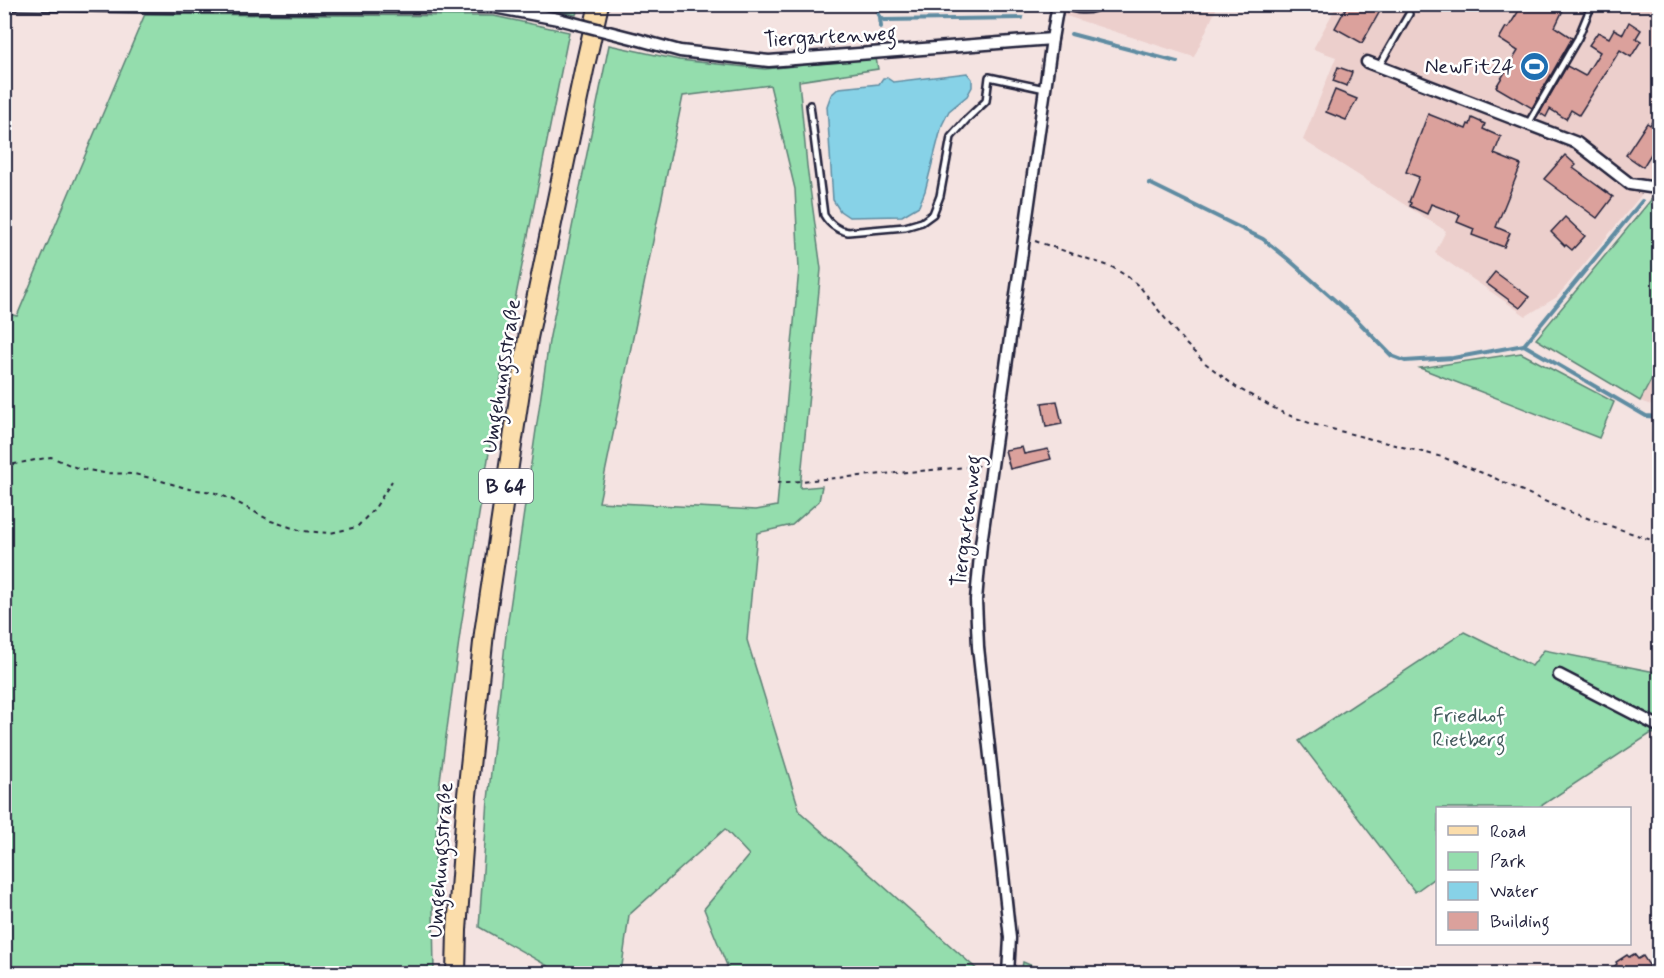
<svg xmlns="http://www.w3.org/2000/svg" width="1664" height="978" font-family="Mynerve,sans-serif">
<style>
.built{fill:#eccfcc}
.green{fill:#94ddad;stroke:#5b8074;stroke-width:1.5;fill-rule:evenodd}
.water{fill:#87d2e7;stroke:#5f8ca2;stroke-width:1.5}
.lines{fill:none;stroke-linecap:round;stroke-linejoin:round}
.stream{stroke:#5f8ca2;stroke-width:4}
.building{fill:#dba19c;stroke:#22223b;stroke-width:1.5}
.lane-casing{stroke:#22223b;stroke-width:10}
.street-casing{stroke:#22223b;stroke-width:15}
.primary-casing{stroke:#22223b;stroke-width:22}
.path{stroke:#22223b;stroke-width:2;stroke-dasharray:4.5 4.5;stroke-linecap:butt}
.lane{stroke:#fff;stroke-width:5}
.street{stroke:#fff;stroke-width:10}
.primary{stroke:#fbddab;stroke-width:18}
.street-bridge-casing{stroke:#22223b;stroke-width:15;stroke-linecap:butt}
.street-bridge{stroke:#fff;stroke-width:10}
.labels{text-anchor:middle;stroke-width:5;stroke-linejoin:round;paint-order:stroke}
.shield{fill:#fff;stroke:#646476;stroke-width:1.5}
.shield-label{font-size:20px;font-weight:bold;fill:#22223b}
.street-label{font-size:21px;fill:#22223b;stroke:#fff}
.poi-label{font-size:21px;fill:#22223b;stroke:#fff;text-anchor:end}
.park-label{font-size:21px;fill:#445a5d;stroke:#fff}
</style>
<rect width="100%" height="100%" fill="#f4e3e1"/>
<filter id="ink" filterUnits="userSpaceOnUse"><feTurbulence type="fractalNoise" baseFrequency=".0167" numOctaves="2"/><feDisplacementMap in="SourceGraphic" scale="12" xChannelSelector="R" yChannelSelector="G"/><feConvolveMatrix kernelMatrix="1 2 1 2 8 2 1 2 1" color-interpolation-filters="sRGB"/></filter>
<g filter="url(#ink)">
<g class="built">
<path d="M1642,4L1659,13V195L1642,194L1557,297L1526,316L1435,253L1446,231L1303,140L1336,57L1313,49L1337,5Z"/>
<path d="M1047,5H1218L1194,57L1063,15Z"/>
<path d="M1659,365V408L1640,401Z"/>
</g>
<g class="green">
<path d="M523,5L579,4V5L576,15Z"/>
<path d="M145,14L494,16L569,32L508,335L461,626L438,795L433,908L434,973H5V313L17,316Z"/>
<path d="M609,45L679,60L765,69L876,58L878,69L799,81L807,166L821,269L800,488L822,486L819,501L792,525L757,533L747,640L800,812L981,973H730L704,909L749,855L725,829L629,915L621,973H560L479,927L488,800L506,635L549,341ZM770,85L795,189L799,269L777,506L756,510L599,502L683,96Z"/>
<path d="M1655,195H1660L1659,365L1640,401L1536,339Z"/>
<path d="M1521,353L1614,402L1599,438L1420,368Z"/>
<path d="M1464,632L1532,666L1544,650L1655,672L1659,675V733L1650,734L1538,808H1438L1437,876L1415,892L1299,741Z"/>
<path d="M1023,962L1049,973H1021Z"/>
</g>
<path class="water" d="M967,73L972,79V87L967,96L949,111L942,125L925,191L919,206L902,216L849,217L840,211L833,200L827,106L831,95L839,88L879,84L883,78H887L893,82Z"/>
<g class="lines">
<g class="stream">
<path d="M878,4C877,11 878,17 884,20L1022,18"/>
<path d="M880,18L881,27"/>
<path d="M1071,34L1177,62"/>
<path d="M1149,183L1263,239L1288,259L1355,318L1392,356L1405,361L1453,358L1524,345L1646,416L1660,417"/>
<path d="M1524,345L1642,201"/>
</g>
</g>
<g class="building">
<path d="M1348,4H1384L1362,43L1335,28Z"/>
<path d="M1523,4H1566L1555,27L1572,38L1532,108L1496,87L1518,51L1499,39L1506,27L1508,28Z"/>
<path d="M1629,22L1641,30L1636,38L1641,41L1631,57L1620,50L1579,115L1571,110L1566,119L1550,109L1546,117L1540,113L1567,66L1585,76L1600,52L1589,45L1598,32L1609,38L1614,29L1623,34Z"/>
<path d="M1338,67L1352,72L1347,86L1333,81Z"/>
<path d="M1335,90L1357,99L1346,120L1326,112Z"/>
<path d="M1659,109V141L1643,167L1626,155L1647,123L1650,125Z"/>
<path d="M1428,114L1466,129L1468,124L1470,125L1472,118L1485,124L1483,129L1501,137L1494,154L1521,165L1496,227L1510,233L1504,247L1472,235L1474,229L1457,222L1460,215L1431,204L1427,214L1410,206L1411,203L1409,202L1419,177L1406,172Z"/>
<path d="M1565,155L1576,165L1573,168L1613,197L1597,218L1544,179Z"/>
<path d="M1565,217L1585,236L1572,250L1566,245L1565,246L1551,232Z"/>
<path d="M1495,272L1529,297L1520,308L1486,283Z"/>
<path d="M1057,401L1062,424L1046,427L1042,403Z"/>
<path d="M1022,447L1024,454L1048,449L1051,459L1010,469L1005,450Z"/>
<path d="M1634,954L1638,959L1643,956L1655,974H1604L1617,964L1616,962L1627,955L1629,957Z"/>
</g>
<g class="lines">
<defs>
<g id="lane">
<path d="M1058,5C1073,9 1089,14 1102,4"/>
<path d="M1379,66L1409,14"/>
<path d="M810,105L824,215C830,225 837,230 848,232L905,227L922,222L933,214L940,196L951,137L967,119L986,101L989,77L1045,89"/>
<path d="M1528,124L1578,38L1592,4"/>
</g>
<g id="street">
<path d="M5,4L179,7H494L558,19"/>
<path d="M636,39L680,51L769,61L1052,39"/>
<path d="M1367,62L1577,143L1630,184L1650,187L1660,183"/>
<path d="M1559,675L1660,727"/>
<path d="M1008,974L1010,938L978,647L976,600L981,544L1052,39L1058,4"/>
</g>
<path id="primary" d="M456,974L457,930L467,795L484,633L528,338L584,70L599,4"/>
</defs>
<use href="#lane" class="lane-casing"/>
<use href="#street" class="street-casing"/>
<use href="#primary" class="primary-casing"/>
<g class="path">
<path d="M1652,4L1660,8"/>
<path d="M1035,241L1112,267L1128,277L1140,287L1184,342L1205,363L1236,387L1283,413L1312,424L1442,457L1490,476L1564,510L1660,543"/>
<path d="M4,466L51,457L77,468L104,473L134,474L155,479L189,489L213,492L231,499L271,521L302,531L330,533L357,527L375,508L392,481"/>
<path d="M777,483L980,466"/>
</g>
<use href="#lane" class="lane"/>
<use href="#street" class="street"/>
<use href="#primary" class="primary"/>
<defs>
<path id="street-bridge" d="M558,19L636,39"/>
</defs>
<use href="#street-bridge" class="street-bridge-casing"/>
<use href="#street-bridge" class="street-bridge"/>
</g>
</g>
<defs>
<symbol id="stadium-disc" viewBox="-11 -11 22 22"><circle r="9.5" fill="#1f6fb2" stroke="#fff"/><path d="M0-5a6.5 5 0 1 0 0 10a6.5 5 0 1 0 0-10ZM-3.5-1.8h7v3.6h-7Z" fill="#fff"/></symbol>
</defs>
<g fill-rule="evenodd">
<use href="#stadium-disc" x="1518" y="50" width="33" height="33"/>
</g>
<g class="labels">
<rect class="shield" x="479" y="469" width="54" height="34" rx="4.5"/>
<g class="shield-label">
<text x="506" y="493">B 64</text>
</g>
<g class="street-label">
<text transform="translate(830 36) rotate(-3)" y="7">Tiergartenweg</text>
<text transform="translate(501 376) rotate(-81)" y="7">Umgehungsstraße</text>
<text transform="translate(966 521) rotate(-83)" y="7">Tiergartenweg</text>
<text transform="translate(440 860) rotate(-86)" y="7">Umgehungsstraße</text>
</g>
<g class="poi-label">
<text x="1514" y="73">NewFit24</text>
</g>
<g class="park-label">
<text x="1469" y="722">Friedhof<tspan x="1469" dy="24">Rietberg</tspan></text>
</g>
</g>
<rect width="1664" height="978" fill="none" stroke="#fff" stroke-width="24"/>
<rect x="12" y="12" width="1640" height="954" fill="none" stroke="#22223b" stroke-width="2" filter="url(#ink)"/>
<rect x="1436" y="807" width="195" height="138" fill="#ffffff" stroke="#a7a7b1" stroke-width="1.5"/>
<rect x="1448" y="826" width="30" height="9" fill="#fbddab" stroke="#a7a7b1" stroke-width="1.5"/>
<text x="1490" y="837" font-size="18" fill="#22223b">Road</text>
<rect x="1448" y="852" width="30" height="18" fill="#94ddad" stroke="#a7a7b1" stroke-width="1.5"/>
<text x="1490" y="867" font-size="18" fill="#22223b">Park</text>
<rect x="1448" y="882" width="30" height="18" fill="#87d2e7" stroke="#a7a7b1" stroke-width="1.5"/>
<text x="1490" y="897" font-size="18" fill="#22223b">Water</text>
<rect x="1448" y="912" width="30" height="18" fill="#dba19c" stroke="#a7a7b1" stroke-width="1.5"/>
<text x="1490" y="927" font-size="18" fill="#22223b">Building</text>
</svg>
